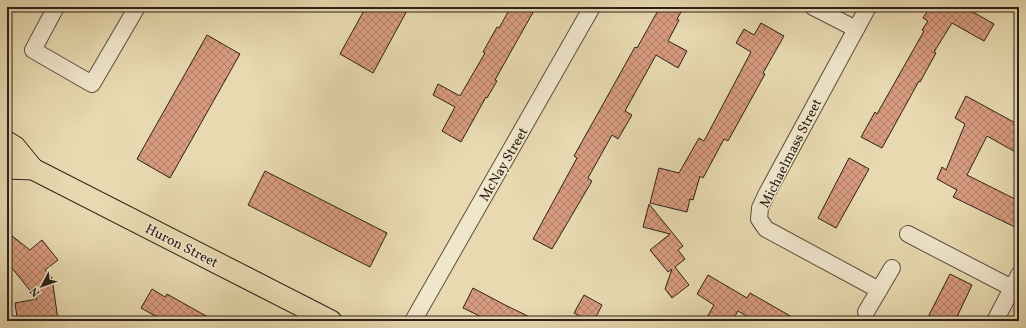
<svg xmlns="http://www.w3.org/2000/svg" width="1026" height="328" font-family="Vollkorn,serif">
<style>
.building{fill:url(#building-cross-hatch);stroke:#2c211a}
.lines{fill:none;stroke-linecap:round;stroke-linejoin:round}
.minor-casing{stroke:#5b4f40;stroke-width:18}
.major-casing{stroke:#2c211a;stroke-width:23}
.minor{stroke:#f0e6cc;stroke-width:16}
.major{stroke:#e8d9b0;stroke-width:21}
.labels{text-anchor:middle;stroke-width:3;stroke-linejoin:round;paint-order:stroke}
.street-label{font-size:14px;fill:#2c211a;stroke:#f0e6cc}
</style>
<defs>
<pattern id="building-cross-hatch" width="8" height="8" patternUnits="userSpaceOnUse"><rect width="8" height="8" fill="#d79b7f"/><path d="M0 0l8 8M0 8l8-8" fill="none" stroke="#af7e67"/></pattern>
</defs>
<rect width="100%" height="100%" fill="#e8d9b0"/>
<filter id="stains"><feTurbulence type="fractalNoise" baseFrequency=".005" numOctaves="4"/><feColorMatrix values="0 0 0 0 .2 0 0 0 0 .09 0 0 0 0 .02 0 0 0 .5 -.17"/></filter>
<radialGradient id="worn" r=".72"><stop offset=".6" stop-color="#630" stop-opacity="0"/><stop offset="1" stop-color="#630" stop-opacity=".3"/></radialGradient>
<g class="building">
<path d="M366,7H409L373,73L340,54Z"/>
<path d="M511,7H536L495,80L497,81L487,98L486,97L461,142L442,131L455,107L433,95L438,84L460,96L485,53L483,52L497,27L499,28Z"/>
<path d="M660,7H684L677,19L679,20L668,41L687,51L678,68L656,55L625,111L632,115L618,139L612,135L588,178L592,181L552,249L533,239L577,158L574,156L635,47L637,48Z"/>
<path d="M930,7H964L994,24L984,41L952,23L934,52L936,53L920,82L919,81L882,148L861,137L875,112L877,114L924,31L922,30L928,21L923,18Z"/>
<path d="M761,23L784,36L763,73L765,74L728,141L724,139L703,178L700,176L693,200L690,199L687,212L650,203L659,168L679,173L699,138L704,141L751,52L736,43L744,29L754,35Z"/>
<path d="M207,35L240,54L170,178L137,159Z"/>
<path d="M966,96L1019,125V154L987,136L967,175L1019,201V229L953,197L957,190L937,179L942,167L946,170L965,124L955,118Z"/>
<path d="M849,158L869,169L836,228L818,218Z"/>
<path d="M265,171L387,233L370,267L248,205Z"/>
<path d="M649,204L683,246L678,250L685,259L675,267L689,285L672,298L665,289L672,269L668,272L650,250L670,234L643,227Z"/>
<path d="M7,232L30,250L42,240L58,260L45,270L52,278L58,320L23,321V316L17,317L15,303L37,299L7,262Z"/>
<path d="M950,274L972,285L955,321H926Z"/>
<path d="M708,275L747,298L750,293L799,321H755L738,311L732,321H705L714,305L697,294Z"/>
<path d="M473,288L505,305L538,321H490L463,308Z"/>
<path d="M152,289L165,297L167,294L215,321H164L141,308Z"/>
<path d="M584,295L602,305L594,321H588L574,313Z"/>
</g>
<g class="lines">
<defs>
<g id="minor">
<path d="M56,7L33,50L92,84L137,7"/>
<path d="M813,7L856,29"/>
<path d="M868,7L767,193L760,208L759,219L766,229L879,290"/>
<path d="M908,234L1012,288"/>
<path d="M866,312L892,268"/>
<path d="M413,321L592,7"/>
<path d="M995,321L1019,275"/>
</g>
<g id="major">
<path d="M7,142L15,147L33,169"/>
<path d="M7,168L33,169L331,321"/>
</g>
</defs>
<use href="#minor" class="minor-casing"/>
<use href="#major" class="major-casing"/>
<use href="#minor" class="minor"/>
<use href="#major" class="major"/>
</g>
<g class="labels">
<g class="street-label">
<text transform="translate(790 153) rotate(-63)" y="5">Michaelmass Street</text>
<text transform="translate(503 164) rotate(-60)" y="5">McNay Street</text>
<text transform="translate(182 245) rotate(27)" y="5">Huron Street</text>
</g>
</g>
<rect width="1026" height="328" fill="none" stroke="#e8d9b0" stroke-width="24"/>
<rect x="8" y="8" width="1010" height="312" fill="none" stroke="#2c211a" stroke-width="2"/>
<rect x="12" y="12" width="1002" height="304" fill="none" stroke="#2c211a"/>
<g transform="translate(42 286) rotate(229)" stroke="#f0e6cc" stroke-width="3" paint-order="stroke">
<path d="M0-3L7 15L0 10L-7 15Z" fill="#2c211a"/>
<text y="-6" font-size="11" font-weight="bold" text-anchor="middle" fill="#2c211a">N</text>
</g>
<rect width="100%" height="100%" filter="url(#stains)"/>
<rect width="100%" height="100%" fill="url(#worn)"/>
</svg>
